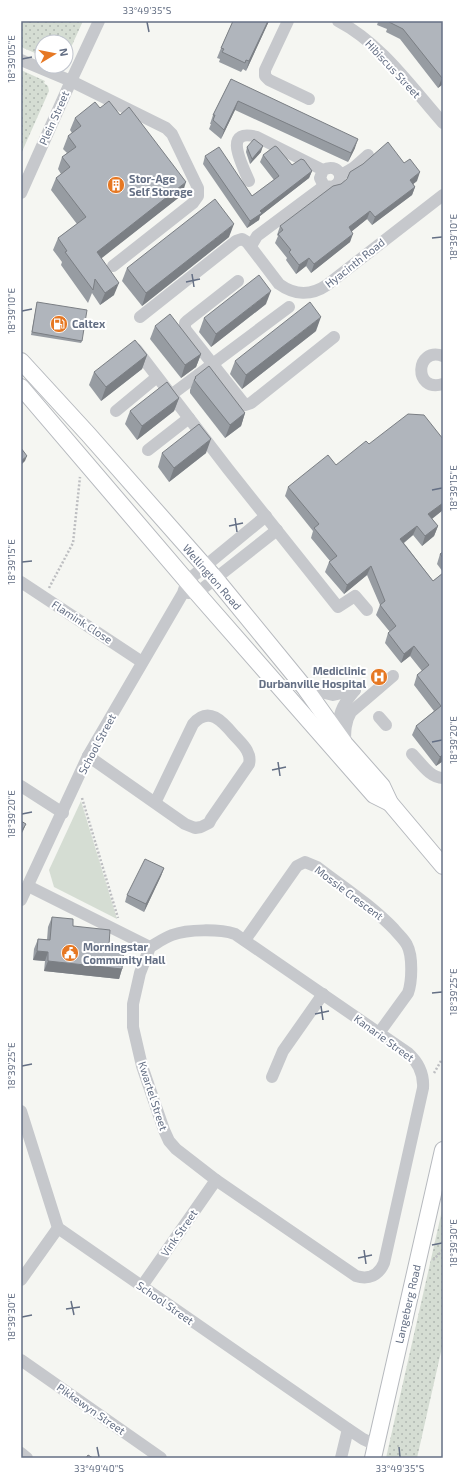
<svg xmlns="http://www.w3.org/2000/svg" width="464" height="1479" font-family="'Exo 2',sans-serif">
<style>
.grass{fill:url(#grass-dots)}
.park{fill:#d5ddd3}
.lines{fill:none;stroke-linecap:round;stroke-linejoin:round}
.major-casing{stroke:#b6b9be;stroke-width:18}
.path{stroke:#bdbec1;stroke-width:2.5;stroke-dasharray:2 2;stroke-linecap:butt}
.minor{stroke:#c6c8cc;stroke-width:12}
.major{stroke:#fff;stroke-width:16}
.wall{fill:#979ca2}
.shaded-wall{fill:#7b7f84}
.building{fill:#b0b5bc;stroke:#7b7f84}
.ticks{fill:none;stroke:#646f84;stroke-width:1.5}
.labels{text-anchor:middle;stroke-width:4;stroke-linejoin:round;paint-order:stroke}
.street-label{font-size:11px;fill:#646f84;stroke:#fff}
.poi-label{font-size:11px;font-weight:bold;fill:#646f84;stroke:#fff;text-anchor:start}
.neatline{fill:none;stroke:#646f84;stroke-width:1.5}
.ticks-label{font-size:10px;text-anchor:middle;fill:#646f84}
</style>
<defs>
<pattern id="grass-dots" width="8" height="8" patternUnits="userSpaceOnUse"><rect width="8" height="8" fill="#d5ddd3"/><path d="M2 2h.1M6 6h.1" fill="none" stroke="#b0b7b1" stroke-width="1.8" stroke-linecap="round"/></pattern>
</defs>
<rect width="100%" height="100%" fill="#f5f6f2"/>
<g class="grass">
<path d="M21,21H83L68,54L66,55V42H42V56L21,47Z"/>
<path d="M21,70L45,81L44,83L48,86L49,91L21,154Z"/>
<path d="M443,1206V1343L417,1458H386Z"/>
</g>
<path class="park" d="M81,801L117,919L54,887L49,870Z"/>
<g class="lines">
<defs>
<g id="major">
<path d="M21,361L88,434L215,578L305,688L345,744L382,786L390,803L443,866"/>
<path d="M21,387L197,593L374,795L390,803"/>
<path d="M373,1458L443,1150"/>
</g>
</defs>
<use href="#major" class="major-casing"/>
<g class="path">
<path d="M49,588L73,543L80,477"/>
<path d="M82,798L118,918"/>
<path d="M434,1073L441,1061"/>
<path d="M433,1260L443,1250"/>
</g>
<g class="minor">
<path d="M288,21L265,70V76L269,80L309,99"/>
<path d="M338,21C382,44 411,87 443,123"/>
<path d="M21,60L71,81L166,128L172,134L198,188V196L193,203L113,266"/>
<path d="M340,174C351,172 359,163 368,155"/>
<path d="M249,181C243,166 221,127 257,137L323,170C338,162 347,179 333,187L324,186L320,178L323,170"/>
<path d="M21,193L71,81L99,21"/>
<path d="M251,246L257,236L324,186"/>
<path d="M238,281L187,321L185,323V329L245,405L251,403L334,337"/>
<path d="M140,317L236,241L242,239L247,242L279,284C294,295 311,296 327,285L443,195"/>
<path d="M136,349L228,469L338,607L355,596L367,610"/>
<path d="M443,356C415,346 413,393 443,384"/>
<path d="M171,395L289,307"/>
<path d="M116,411L157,377"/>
<path d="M148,450L189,418"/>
<path d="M21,582L142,662"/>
<path d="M188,593H197L277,530"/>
<path d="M305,688L333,695L355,690"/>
<path d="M379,717L386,725"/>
<path d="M338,736C337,716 342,705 355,690"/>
<path d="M345,744C345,732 345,722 351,712L393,676"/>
<path d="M412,754C421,763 430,778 443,778"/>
<path d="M88,756L185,824L195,828L201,827L209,823L211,819L249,764C252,752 242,744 234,735C223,722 209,705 193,724L155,803"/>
<path d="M21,786L63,813"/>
<path d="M28,886L150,947L140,973L133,1004V1027L142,1066L164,1130L169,1141L176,1149L216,1180L356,1276C369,1280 379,1275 384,1263L423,1088C424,1074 419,1063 408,1053L235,934C220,929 188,929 172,935C164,938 157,943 150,947"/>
<path d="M21,900L88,756L183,593L187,581L266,516"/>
<path d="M245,940L297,866L305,862L317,867C343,887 371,905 394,929C398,934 404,939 407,945C413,956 412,982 408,993L379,1033"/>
<path d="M272,1077L283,1051L323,994"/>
<path d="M21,1111L58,1228L348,1429L363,1439L376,1445"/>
<path d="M21,1280L58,1228"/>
<path d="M142,1286L216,1180"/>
<path d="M21,1360L161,1458"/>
<path d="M21,1453L27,1458"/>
<path d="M341,1458L348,1429"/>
</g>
<use href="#major" class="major"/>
</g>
<g class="wall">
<path d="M233,21H269L246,71L243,69L241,72L219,62L220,59L217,58L221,48Z"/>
<path d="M376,21H442L443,84L438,88L400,39L386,32L387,29L377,25L378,22Z"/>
<path d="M231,79L355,148L348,162L235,110L221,139L209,129L211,124H210L213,115Z"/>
<path d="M100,108L182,195L101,258L114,295L100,305L92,293L88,303L61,265L62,262L53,250L58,238L77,224L51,190L56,178L61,174L58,169L62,157L67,153L63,149L68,136L72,133L70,130L75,118Z"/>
<path d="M247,147L261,152L250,164L246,152Z"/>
<path d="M263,155L292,165L312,171L309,178L260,216L259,220L247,228L203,164L205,156L252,196L274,180L260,162Z"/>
<path d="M417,181L413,184L415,187L412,195L372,225L367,219L352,231L350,242L311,273L306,266L296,274L286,260L287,258L275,243L278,236L277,235L280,226Z"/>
<path d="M229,237L142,306L122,281L127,268Z"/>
<path d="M37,302L82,341L81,343L31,335Z"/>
<path d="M266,304L211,347L199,332L204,318Z"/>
<path d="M155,326L201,354L196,367L181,378L150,339Z"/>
<path d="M316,331L242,389L230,374L235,361Z"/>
<path d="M147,355L142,369L101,401L89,385L94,372Z"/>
<path d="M195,377L245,413L241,426L225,438L190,393V390Z"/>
<path d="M179,398L174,411L137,440L125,424L130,411Z"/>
<path d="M443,439V510L432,519L438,526L434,536L422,546L413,535L404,543L433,581L443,573V761L436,766L412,735L416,726L434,711L414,685L417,675L422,671L410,656L401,663L385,643L388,633L390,632L376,615L380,605L367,575L344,594L325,572L329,562L330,561L311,538L313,531L285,496L288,487L336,465L369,444Z"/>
<path d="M162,453H206L169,482L158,467Z"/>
<path d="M443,552V572L437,564L440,554Z"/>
<path d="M164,868L161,876L144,912L125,902L127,895Z"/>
<path d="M52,917L73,926L109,945L122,969L119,979L44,971L45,961L33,960L34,949L38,939L47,940L48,927Z"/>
</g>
<g class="shaded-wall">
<path d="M268,21H269L246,71L249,61Z"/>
<path d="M442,78H443V84L438,88Z"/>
<path d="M238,101L235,110L221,139L224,130Z"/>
<path d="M358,139L355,148L348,162L351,153Z"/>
<path d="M263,146L261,152L250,164L252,159Z"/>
<path d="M312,171L309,178L260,216L259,220L247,228L250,221L260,211Z"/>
<path d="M420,172L417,181L407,189L410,180Z"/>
<path d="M186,182L182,195L93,265L97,252Z"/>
<path d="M415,187L412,195L372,225L375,217Z"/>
<path d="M370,211L367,219L346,236L349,227Z"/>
<path d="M234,224L229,237L142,306L146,293Z"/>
<path d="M353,234L350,242L311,273L314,264Z"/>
<path d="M309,258L306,266L296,274L299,265Z"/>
<path d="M119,283L114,295L100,305L105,293Z"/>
<path d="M271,291L266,304L211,347L216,334Z"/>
<path d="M321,317L316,331L242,389L246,375Z"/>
<path d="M201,354L196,367L181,378L185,365Z"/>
<path d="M147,355L142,369L101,401L106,387Z"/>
<path d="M179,398L174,411L137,440L142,426Z"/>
<path d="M245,413L241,426L225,438L230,425Z"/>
<path d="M211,439L206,453L169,482L174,468Z"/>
<path d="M27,456L25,461L21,465V461Z"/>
<path d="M443,503V510L425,524L428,514Z"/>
<path d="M417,526L413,535L397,548L400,539Z"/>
<path d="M438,526L434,536L422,546L425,536Z"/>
<path d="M371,566L367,575L344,594L347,585Z"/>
<path d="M414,646L410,656L401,663L404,654Z"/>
<path d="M443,754V761L436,766L440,757Z"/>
<path d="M26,824L23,831L21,835V832Z"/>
<path d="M164,868L161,876L144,912L146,904Z"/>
<path d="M37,951L48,952L45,961L33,960Z"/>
<path d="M48,961L122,969L119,979L44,971Z"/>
</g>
<g class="building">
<path d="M233,21H268L249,61L246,60L245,63L222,52L224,49L221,48Z"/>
<path d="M390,21H442L443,23V78H442L403,29L389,22Z"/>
<path d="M231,79L358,139L351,153L238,101L224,130L213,120L215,115H213Z"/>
<path d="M109,101L120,115L129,107L186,182L97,252L119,283L105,293L95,279L93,290L65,252L67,251L58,238L86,217L56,178L70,167L62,157L76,147L68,136L81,126L75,118L95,102L100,108Z"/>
<path d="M254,139L263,146L252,159L247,147Z"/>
<path d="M388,142L404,163L410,159L420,172L410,180L415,187L375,217L370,211L349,227L353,234L314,264L309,258L299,265L289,252L291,250L278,234L283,230L280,226L333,186L341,184L347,179L350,172L363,164Z"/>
<path d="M275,146L277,147L292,165L301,159L304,160L312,171L260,211L262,213L250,221L205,156L219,147L252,196L279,176L263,155Z"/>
<path d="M215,199L234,224L146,293L127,268Z"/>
<path d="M259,275L271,291L216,334L204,318Z"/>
<path d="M37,302L87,310L82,341L32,332Z"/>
<path d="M310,302L321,317L246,375L235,361Z"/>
<path d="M170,314L201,354L185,365L155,326Z"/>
<path d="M135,340L147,355L106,387L94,372Z"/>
<path d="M209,366L245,413L230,425L194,380L196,378L195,377Z"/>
<path d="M167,382L179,398L142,426L130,411Z"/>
<path d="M408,414L424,415L443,439V503L428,514L438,526L425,536L417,526L400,539L433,581L443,573V754L440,757L416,726L441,706L417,675L429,665L414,646L404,654L388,633L396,626L380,605L385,601L371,566L347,585L329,562L337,556L314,528L319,524L288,487L328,455L336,465L366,441L369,444Z"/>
<path d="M199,424L211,439L174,468L162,453Z"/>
<path d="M21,448L27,456L21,461Z"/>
<path d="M443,552V558L440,554Z"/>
<path d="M21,821L26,824L21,832Z"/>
<path d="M145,859L164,868L146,904L127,895Z"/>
<path d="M52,917L73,919V926L110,930L109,945L124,947L122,969L48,961V952L37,951L38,939L50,940Z"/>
<path d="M88,1455L93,1458H86Z"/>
</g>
<path class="ticks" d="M147,22L149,32M22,59L32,57M432,238L442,237M192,274L194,287M186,282L200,279M22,311L32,309M432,490L442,488M235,518L237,532M229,526L243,523M22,562L32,561M432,742L442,740M278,762L280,776M272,770L286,767M22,814L32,812M432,993L442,992M321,1006L323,1020M315,1014L329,1011M22,1066L32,1064M432,1245L442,1243M364,1250L366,1264M358,1258L372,1255M71,1301L74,1315M66,1309L80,1307M22,1317L32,1315M97,1447L99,1457M399,1447L400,1457"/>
<defs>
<symbol id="building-disc" viewBox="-11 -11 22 22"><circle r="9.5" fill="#e67823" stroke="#fff"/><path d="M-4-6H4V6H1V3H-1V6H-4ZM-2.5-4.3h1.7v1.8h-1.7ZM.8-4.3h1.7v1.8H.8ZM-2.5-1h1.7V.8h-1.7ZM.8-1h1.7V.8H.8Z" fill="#fff"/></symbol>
<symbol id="fuel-disc" viewBox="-11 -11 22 22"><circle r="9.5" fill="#e67823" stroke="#fff"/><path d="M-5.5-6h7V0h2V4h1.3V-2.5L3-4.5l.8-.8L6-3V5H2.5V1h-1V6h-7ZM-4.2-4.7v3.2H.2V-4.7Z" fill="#fff"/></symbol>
<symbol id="hospital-disc" viewBox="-11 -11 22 22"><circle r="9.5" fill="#e67823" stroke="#fff"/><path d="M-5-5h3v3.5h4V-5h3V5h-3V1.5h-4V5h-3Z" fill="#fff"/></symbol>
<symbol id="civic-disc" viewBox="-11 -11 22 22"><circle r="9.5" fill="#e67823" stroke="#fff"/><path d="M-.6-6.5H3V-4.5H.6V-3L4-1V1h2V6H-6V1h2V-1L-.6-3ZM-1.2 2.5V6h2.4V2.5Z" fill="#fff"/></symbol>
</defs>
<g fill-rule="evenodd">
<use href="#building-disc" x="106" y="175" width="20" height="20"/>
<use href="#fuel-disc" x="49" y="314" width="20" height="20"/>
<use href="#hospital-disc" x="369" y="667" width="20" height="20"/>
<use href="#civic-disc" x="60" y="943" width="20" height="20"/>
</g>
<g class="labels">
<g class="street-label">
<text transform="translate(393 69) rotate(47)" y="4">Hibiscus Street</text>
<text transform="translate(54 118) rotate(-66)" y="4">Plein Street</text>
<text transform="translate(355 263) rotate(-38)" y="4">Hyacinth Road</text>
<text transform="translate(212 577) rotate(49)" y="4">Wellington Road</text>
<text transform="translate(82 622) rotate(33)" y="4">Flamink Close</text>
<text transform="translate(97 744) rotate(-62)" y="4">School Street</text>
<text transform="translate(349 893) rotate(37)" y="4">Mossie Crescent</text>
<text transform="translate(384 1038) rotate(36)" y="4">Kanarie Street</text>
<text transform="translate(153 1096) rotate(72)" y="4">Kwartel Street</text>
<text transform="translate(179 1233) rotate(-55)" y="4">Vink Street</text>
<text transform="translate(165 1303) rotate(35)" y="4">School Street</text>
<text transform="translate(408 1304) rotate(-77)" y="4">Langeberg Road</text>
<text transform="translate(91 1409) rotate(35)" y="4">Pikkewyn Street</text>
</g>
<g class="poi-label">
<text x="129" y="183">Stor-Age<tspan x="129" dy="13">Self Storage</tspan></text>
<text x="72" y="328">Caltex</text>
<text x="366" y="675" text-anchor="end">Mediclinic<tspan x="366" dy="13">Durbanville Hospital</tspan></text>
<text x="83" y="951">Morningstar<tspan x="83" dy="13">Community Hall</tspan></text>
</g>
</g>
<rect width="464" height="1479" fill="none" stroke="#ffffff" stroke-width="44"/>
<g transform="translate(54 54) rotate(80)"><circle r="19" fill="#ffffff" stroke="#c1c5ce"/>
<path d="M0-3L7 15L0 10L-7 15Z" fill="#e67823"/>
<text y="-6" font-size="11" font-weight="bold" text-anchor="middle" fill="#646f84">N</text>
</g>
<rect x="22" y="22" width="420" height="1435" class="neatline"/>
<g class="ticks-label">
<text x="147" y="14">33°49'35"S</text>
<text transform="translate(11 59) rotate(-90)" y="4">18°39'05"E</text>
<text transform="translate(453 237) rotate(-90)" y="4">18°39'10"E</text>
<text transform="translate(11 311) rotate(-90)" y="4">18°39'10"E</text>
<text transform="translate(453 488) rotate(-90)" y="4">18°39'15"E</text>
<text transform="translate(11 562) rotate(-90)" y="4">18°39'15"E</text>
<text transform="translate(453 740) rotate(-90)" y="4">18°39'20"E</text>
<text transform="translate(11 814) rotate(-90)" y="4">18°39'20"E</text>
<text transform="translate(453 992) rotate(-90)" y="4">18°39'25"E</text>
<text transform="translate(11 1066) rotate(-90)" y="4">18°39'25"E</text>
<text transform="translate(453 1243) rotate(-90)" y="4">18°39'30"E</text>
<text transform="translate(11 1317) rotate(-90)" y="4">18°39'30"E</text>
<text x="99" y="1472">33°49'40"S</text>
<text x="400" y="1472">33°49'35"S</text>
</g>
</svg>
